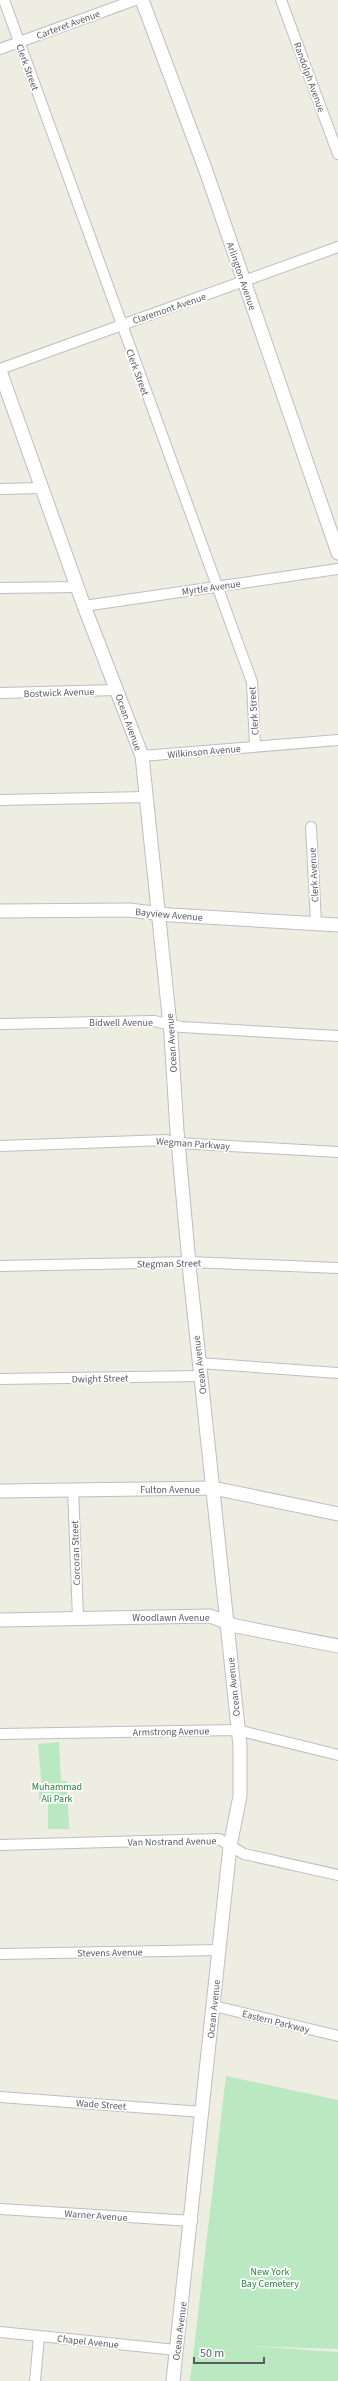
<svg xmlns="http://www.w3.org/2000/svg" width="338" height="2381" font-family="'Source Sans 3',sans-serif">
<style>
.green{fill:#bae9c1}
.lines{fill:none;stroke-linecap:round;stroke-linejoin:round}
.minor-casing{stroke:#bcbec4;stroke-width:12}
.tertiary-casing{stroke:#bcbec4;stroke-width:15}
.minor{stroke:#fff;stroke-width:10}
.tertiary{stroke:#fff;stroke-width:13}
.labels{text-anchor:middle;stroke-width:3.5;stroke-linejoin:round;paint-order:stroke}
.street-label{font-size:10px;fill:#5a5d64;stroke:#fff}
.park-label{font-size:10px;fill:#2a823a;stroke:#fff}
</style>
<rect width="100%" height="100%" fill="#eeede1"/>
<g class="green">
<path d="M59,1742L61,1781H67L69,1829H48V1800L39,1799V1789L42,1788L38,1744Z"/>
<path d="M226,2076L338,2100V2349L250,2346L338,2352V2381H190Z"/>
</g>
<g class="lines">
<defs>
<g id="minor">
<path d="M4,0L252,682L255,746"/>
<path d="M281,0L338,154"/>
<path d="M0,49L135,0"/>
<path d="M0,369L338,247"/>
<path d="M0,489L43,488"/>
<path d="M0,588L77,587"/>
<path d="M84,606L338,569"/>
<path d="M0,693L118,690"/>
<path d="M142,756L338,740"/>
<path d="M0,800L146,797"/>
<path d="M311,827L316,923"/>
<path d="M0,1024L154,1021L181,1027L338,1036"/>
<path d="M0,1146L166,1140L178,1143L338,1152"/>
<path d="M0,1266L190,1262L338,1268"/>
<path d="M199,1363L338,1373"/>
<path d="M0,1379L200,1376"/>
<path d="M73,1489L78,1618"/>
<path d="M0,1734L237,1730L338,1755"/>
<path d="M0,1845L219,1839L244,1854L338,1875"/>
<path d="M0,1954L219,1950"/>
<path d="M214,2006L338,2036"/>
<path d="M0,2097L202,2112"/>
<path d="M0,2209L192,2221"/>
<path d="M0,2332L176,2350"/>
<path d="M35,2381L39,2337"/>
</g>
<g id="tertiary">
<path d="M142,0L206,171L338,553"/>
<path d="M0,371L84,606L142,756L171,1035L177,1131L190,1274L240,1746V1796L230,1846L173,2381"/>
<path d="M0,911L129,910L171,915L338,925"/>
<path d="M0,1491L213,1488L338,1514"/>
<path d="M0,1620L210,1616L236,1626L338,1646"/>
</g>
</defs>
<use href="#minor" class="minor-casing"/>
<use href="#tertiary" class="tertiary-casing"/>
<use href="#minor" class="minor"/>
<use href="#tertiary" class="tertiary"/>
</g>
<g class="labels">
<g class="street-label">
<text transform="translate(68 24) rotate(-20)" y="4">Carteret Avenue</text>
<text transform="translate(28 67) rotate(70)" y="4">Clerk Street</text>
<text transform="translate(310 77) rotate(70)" y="4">Randolph Avenue</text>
<text transform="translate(242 276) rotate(71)" y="4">Arlington Avenue</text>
<text transform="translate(169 308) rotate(-19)" y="4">Claremont Avenue</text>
<text transform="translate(138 372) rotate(70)" y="4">Clerk Street</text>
<text transform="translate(211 587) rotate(-8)" y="4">Myrtle Avenue</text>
<text transform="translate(59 692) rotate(-2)" y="4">Bostwick Avenue</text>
<text transform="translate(253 711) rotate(-94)" y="4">Clerk Street</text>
<text transform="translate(129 722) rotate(70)" y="4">Ocean Avenue</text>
<text transform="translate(204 751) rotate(-5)" y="4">Wilkinson Avenue</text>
<text transform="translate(313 875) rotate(-93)" y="4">Clerk Avenue</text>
<text transform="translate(169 914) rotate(5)" y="4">Bayview Avenue</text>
<text x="121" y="1026">Bidwell Avenue</text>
<text transform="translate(171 1043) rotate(-94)" y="4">Ocean Avenue</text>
<text transform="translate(193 1143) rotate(4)" y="4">Wegman Parkway</text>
<text transform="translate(169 1263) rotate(-1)" y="4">Stegman Street</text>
<text transform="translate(199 1365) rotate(-97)" y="4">Ocean Avenue</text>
<text transform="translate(100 1378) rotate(-1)" y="4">Dwight Street</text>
<text x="170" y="1493">Fulton Avenue</text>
<text transform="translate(75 1553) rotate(-92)" y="4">Corcoran Street</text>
<text x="171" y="1621">Woodlawn Avenue</text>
<text transform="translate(233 1687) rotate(-96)" y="4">Ocean Avenue</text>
<text transform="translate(171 1731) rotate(-1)" y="4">Armstrong Avenue</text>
<text transform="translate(172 1841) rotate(-1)" y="4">Van Nostrand Avenue</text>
<text transform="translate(110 1952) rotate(-1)" y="4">Stevens Avenue</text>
<text transform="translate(213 2009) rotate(-84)" y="4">Ocean Avenue</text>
<text transform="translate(276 2021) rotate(14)" y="4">Eastern Parkway</text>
<text transform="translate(101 2104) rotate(4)" y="4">Wade Street</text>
<text transform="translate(96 2215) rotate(4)" y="4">Warner Avenue</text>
<text transform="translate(179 2331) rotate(-83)" y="4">Ocean Avenue</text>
<text transform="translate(88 2341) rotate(6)" y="4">Chapel Avenue</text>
</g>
<g class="park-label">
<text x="57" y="1790">Muhammad<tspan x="57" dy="12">Ali Park</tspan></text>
<text x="270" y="2275">New York<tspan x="270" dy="12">Bay Cemetery</tspan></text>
</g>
</g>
<path d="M194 2357v6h70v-6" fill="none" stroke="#5a5d64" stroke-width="2"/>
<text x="200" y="2357" font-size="12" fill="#5a5d64" stroke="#ffffff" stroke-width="3" paint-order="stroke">50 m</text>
</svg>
